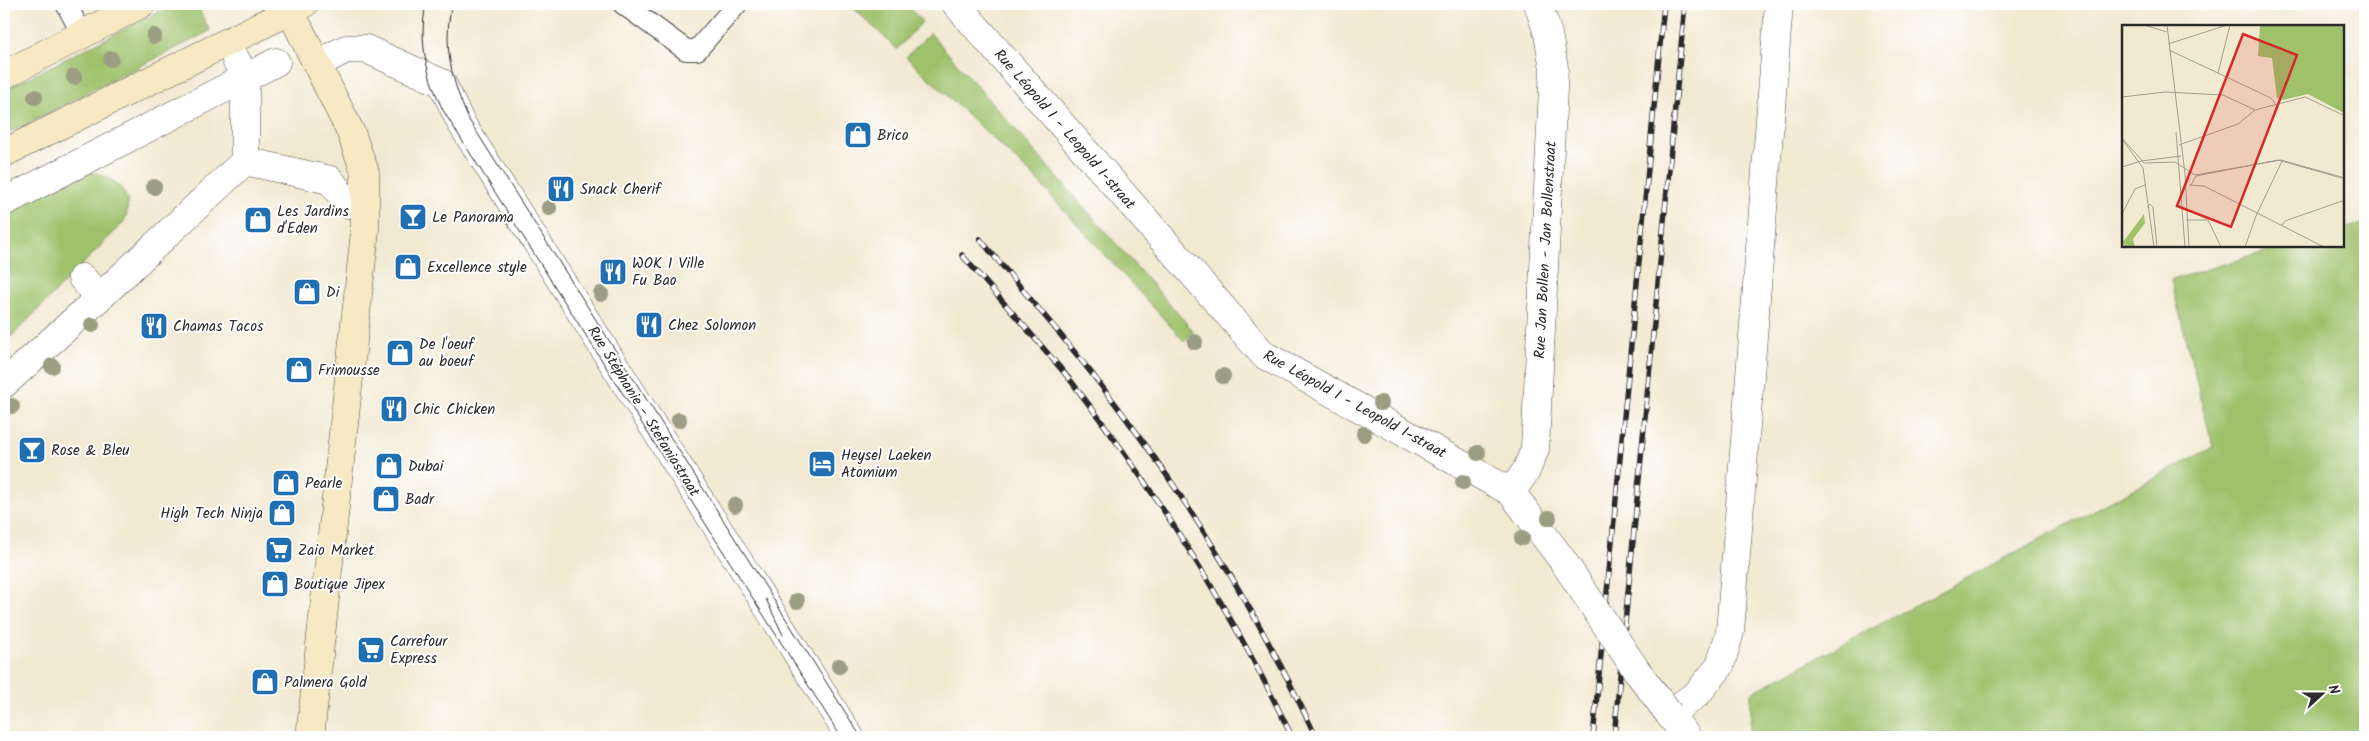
<svg xmlns="http://www.w3.org/2000/svg" width="2369" height="741" font-family="Kalam,sans-serif">
<style>
.green{fill:#9ec16a;stroke:#64764a}
.lines{fill:none;stroke-linecap:round;stroke-linejoin:round}
.lane-casing{stroke:#494844;stroke-width:22}
.street-casing{stroke:#494844;stroke-width:29}
.secondary-casing{stroke:#494844;stroke-width:29}
.lane{stroke:#fff;stroke-width:20}
.street{stroke:#fff;stroke-width:28}
.secondary{stroke:#f6e9c3;stroke-width:28}
.tram{stroke:#2b2b2b;stroke-width:1}
.rail-casing{stroke:#2b2b2b;stroke-width:5.5}
.rail{stroke:#fff;stroke-width:4;stroke-dasharray:11;stroke-linecap:butt}
.street-bridge-casing{stroke:#494844;stroke-width:29;stroke-linecap:butt}
.street-bridge{stroke:#fff;stroke-width:28}
.tree{fill:#9b9e82}
.labels{text-anchor:middle;stroke-width:4;stroke-linejoin:round;paint-order:stroke}
.street-label{font-size:15px;fill:#2b2b2b;stroke:#fff}
.poi-label{font-size:15px;fill:#2b2b2b;stroke:#fff;text-anchor:start}
.inset-road{fill:none;stroke:#a29d8f;stroke-width:1}
.view{fill:#d62828;fill-opacity:0.15;stroke:#d62828;stroke-width:2.5}
.inset-edge{fill:none;stroke:#2b2b2b;stroke-width:2.5}
</style>
<rect width="100%" height="100%" fill="#fff"/>
<filter id="ink" filterUnits="userSpaceOnUse"><feTurbulence type="fractalNoise" baseFrequency=".02" numOctaves="2"/><feDisplacementMap in="SourceGraphic" scale="10" xChannelSelector="R" yChannelSelector="G"/><feConvolveMatrix kernelMatrix="1 2 1 2 8 2 1 2 1" color-interpolation-filters="sRGB"/></filter>
<filter id="wash" filterUnits="userSpaceOnUse"><feTurbulence type="fractalNoise" baseFrequency=".0096" numOctaves="4" result="noise"/><feDisplacementMap in="SourceGraphic" scale="20" xChannelSelector="R" yChannelSelector="G"/><feGaussianBlur stdDeviation="1.12" result="paint"/><feColorMatrix in="noise" values="0 0 0 0 0 0 0 0 0 0 0 0 0 0 0 0 0 1.4 0 .05"/><feComposite in="paint" operator="in"/></filter>
<g filter="url(#wash)">
<rect width="100%" height="100%" fill="#f2e9d1"/>
<g class="green">
<path d="M174,4H196L210,31L4,135V90Z"/>
<path d="M849,4H906L922,22L897,49Z"/>
<path d="M930,33L1194,332L1184,341L1032,175L906,57Z"/>
<path d="M88,172C114,175 138,195 123,223L16,332L12,336L4,337V213Z"/>
<path d="M2365,223V737H1750L1751,693L2213,447L2171,280L2285,246H2343V229Z"/>
</g>
</g>
<g filter="url(#ink)">
<g class="lines">
<defs>
<g id="lane">
<path d="M66,4L82,34"/>
<path d="M623,4L686,50H697L737,4"/>
</g>
<g id="street">
<path d="M956,4L1264,355L1511,492L1561,558"/>
<path d="M236,60L245,78V161L330,180L348,204"/>
<path d="M317,64L346,49H366L442,83L461,123L850,737"/>
<path d="M4,202L276,62"/>
<path d="M82,278L100,297"/>
<path d="M4,384L100,297L245,161"/>
<path d="M1511,492L1526,471L1535,449L1554,68L1548,34L1538,4"/>
<path d="M1687,737L1669,714L1697,694L1720,666L1730,632L1779,4"/>
</g>
<g id="secondary">
<path d="M287,4L351,133L365,172V231L310,737"/>
<path d="M4,75L141,4"/>
<path d="M4,153L304,4"/>
</g>
</defs>
<use href="#lane" class="lane-casing"/>
<use href="#street" class="street-casing"/>
<use href="#secondary" class="secondary-casing"/>
<use href="#lane" class="lane"/>
<use href="#street" class="street"/>
<use href="#secondary" class="secondary"/>
<g class="tram">
<path d="M426,4C418,42 427,78 444,112L841,737"/>
<path d="M452,4C442,46 452,82 469,120L861,737"/>
<path d="M766,599L783,635"/>
</g>
<defs>
<g id="rail">
<path d="M980,239C1016,283 1054,325 1089,370C1179,483 1255,607 1316,737"/>
<path d="M962,255C998,297 1036,338 1071,381C1156,491 1232,611 1292,737"/>
<path d="M1593,737L1664,4"/>
<path d="M1614,737L1685,4"/>
</g>
</defs>
<use href="#rail" class="rail-casing"/>
<use href="#rail" class="rail"/>
<defs>
<path id="street-bridge" d="M1561,558L1637,671L1669,714"/>
</defs>
<use href="#street-bridge" class="street-bridge-casing"/>
<use href="#street-bridge" class="street-bridge"/>
</g>
<g class="tree">
<circle cx="154" cy="36" r="8"/>
<circle cx="111" cy="59" r="8"/>
<circle cx="74" cy="77" r="8"/>
<circle cx="35" cy="97" r="8"/>
<circle cx="154" cy="187" r="8"/>
<circle cx="549" cy="208" r="8"/>
<circle cx="601" cy="294" r="8"/>
<circle cx="92" cy="325" r="8"/>
<circle cx="1195" cy="342" r="8"/>
<circle cx="52" cy="366" r="8"/>
<circle cx="1223" cy="376" r="8"/>
<circle cx="1381" cy="403" r="8"/>
<circle cx="12" cy="406" r="8"/>
<circle cx="679" cy="420" r="8"/>
<circle cx="1364" cy="434" r="8"/>
<circle cx="1478" cy="453" r="8"/>
<circle cx="1463" cy="482" r="8"/>
<circle cx="735" cy="505" r="8"/>
<circle cx="1549" cy="518" r="8"/>
<circle cx="1522" cy="538" r="8"/>
<circle cx="797" cy="601" r="8"/>
<circle cx="839" cy="666" r="8"/>
</g>
</g>
<defs>
<symbol id="shop-square" viewBox="-11 -11 22 22"><rect x="-9" y="-9" width="18" height="18" rx="4" fill="#1f6fb2" stroke="#fff"/><path d="M-5-2.5h2.3a2.7 3.5 0 0 1 5.4 0H5L5.5 6h-11ZM-1.5-2.5h3a1.5 2.3 0 0 0-3 0Z" fill="#fff"/></symbol>
<symbol id="restaurant-square" viewBox="-11 -11 22 22"><rect x="-9" y="-9" width="18" height="18" rx="4" fill="#1f6fb2" stroke="#fff"/><path d="M-5-6h1v4h1v-4h1v4h1v-4h1v5L-1.5 .5V6h-2V.5L-5-1ZM5-6V6H3V1.5H1.5Q1.5-4 5-6Z" fill="#fff"/></symbol>
<symbol id="bar-square" viewBox="-11 -11 22 22"><rect x="-9" y="-9" width="18" height="18" rx="4" fill="#1f6fb2" stroke="#fff"/><path d="M-6-5H6L.8 .8V4.5H3.5V6h-7V4.5H-.8V.8Z" fill="#fff"/></symbol>
<symbol id="hotel-square" viewBox="-11 -11 22 22"><rect x="-9" y="-9" width="18" height="18" rx="4" fill="#1f6fb2" stroke="#fff"/><path d="M-6-4.5h1.5V1H6V5H4.5V3h-9V5H-6ZM-4 0a1.8 1.8 0 1 1 3.6 0ZM.5 0V-2.5h3Q6-2.5 6 0Z" fill="#fff"/></symbol>
<symbol id="supermarket-square" viewBox="-11 -11 22 22"><rect x="-9" y="-9" width="18" height="18" rx="4" fill="#1f6fb2" stroke="#fff"/><path d="M-6-5.5h2.5l.6 2H6L4.5 2H-2.5L-4.4-4H-6ZM-1.5 3.2a1.3 1.3 0 1 0 .1 0ZM3 3.2a1.3 1.3 0 1 0 .1 0Z" fill="#fff"/></symbol>
</defs>
<g fill-rule="evenodd">
<use href="#shop-square" x="842" y="119" width="32" height="32"/>
<use href="#restaurant-square" x="545" y="173" width="32" height="32"/>
<use href="#bar-square" x="397" y="201" width="32" height="32"/>
<use href="#shop-square" x="242" y="204" width="32" height="32"/>
<use href="#shop-square" x="392" y="251" width="32" height="32"/>
<use href="#restaurant-square" x="597" y="256" width="32" height="32"/>
<use href="#shop-square" x="291" y="276" width="32" height="32"/>
<use href="#restaurant-square" x="633" y="309" width="32" height="32"/>
<use href="#restaurant-square" x="138" y="310" width="32" height="32"/>
<use href="#shop-square" x="384" y="337" width="32" height="32"/>
<use href="#shop-square" x="283" y="354" width="32" height="32"/>
<use href="#restaurant-square" x="378" y="393" width="32" height="32"/>
<use href="#bar-square" x="16" y="434" width="32" height="32"/>
<use href="#hotel-square" x="806" y="448" width="32" height="32"/>
<use href="#shop-square" x="373" y="450" width="32" height="32"/>
<use href="#shop-square" x="270" y="467" width="32" height="32"/>
<use href="#shop-square" x="370" y="483" width="32" height="32"/>
<use href="#shop-square" x="266" y="497" width="32" height="32"/>
<use href="#supermarket-square" x="263" y="534" width="32" height="32"/>
<use href="#shop-square" x="259" y="568" width="32" height="32"/>
<use href="#supermarket-square" x="355" y="634" width="32" height="32"/>
<use href="#shop-square" x="249" y="666" width="32" height="32"/>
</g>
<g class="labels">
<g class="street-label">
<text transform="translate(1065 129) rotate(49)" y="5">Rue Léopold I - Leopold I-straat</text>
<text transform="translate(1545 250) rotate(-87)" y="5">Rue Jan Bollen - Jan Bollenstraat</text>
<text transform="translate(1355 404) rotate(29)" y="5">Rue Léopold I - Leopold I-straat</text>
<text transform="translate(644 411) rotate(58)" y="5">Rue Stéphanie - Stefaniastraat</text>
</g>
<g class="poi-label">
<text x="877" y="140">Brico</text>
<text x="580" y="194">Snack Cherif</text>
<text x="277" y="216">Les Jardins<tspan x="277" dy="17">d'Eden</tspan></text>
<text x="432" y="222">Le Panorama</text>
<text x="632" y="268">WOK 1 Ville<tspan x="632" dy="17">Fu Bao</tspan></text>
<text x="427" y="272">Excellence style</text>
<text x="326" y="297">Di</text>
<text x="668" y="330">Chez Solomon</text>
<text x="173" y="331">Chamas Tacos</text>
<text x="419" y="349">De l'oeuf<tspan x="419" dy="17">au boeuf</tspan></text>
<text x="318" y="375">Frimousse</text>
<text x="413" y="414">Chic Chicken</text>
<text x="51" y="455">Rose &amp; Bleu</text>
<text x="841" y="460">Heysel Laeken<tspan x="841" dy="17">Atomium</tspan></text>
<text x="408" y="471">Dubai</text>
<text x="305" y="488">Pearle</text>
<text x="405" y="504">Badr</text>
<text x="263" y="518" text-anchor="end">High Tech Ninja</text>
<text x="298" y="555">Zaio Market</text>
<text x="294" y="589">Boutique Jipex</text>
<text x="390" y="646">Carrefour<tspan x="390" dy="17">Express</tspan></text>
<text x="284" y="687">Palmera Gold</text>
</g>
</g>
<g transform="translate(2122 25)">
<rect width="222" height="222" fill="#f2e9d1"/>
<path d="M138,0H222V88L186,69L161,75L155,73L150,33L136,31ZM22,189L23,198L11,214L13,222H3L1,217Z" fill="#9ec16a"/>
<path class="inset-road" d="M22,0L45,7M45,0L63,149L67,222M46,19L105,0M47,25L149,73L154,80M96,48L108,0M0,72L43,67L101,70L133,85M54,107L63,222M0,113L22,138L53,137L73,150L159,135L223,153M0,114L21,143L32,222M57,120L116,99L133,85L183,72L223,91M0,142L19,136L59,131M67,160L82,161L202,222M69,160L74,151L156,135L223,154M25,182L28,179L31,182L35,222M0,189L13,164L23,160M64,195H86L99,222M159,201L163,196L223,175M123,222L134,191L160,136"/>
<path class="view" d="M121,9L175,30L109,202L55,181Z"/>
<rect width="222" height="222" class="inset-edge"/>
</g>
<rect width="2369" height="741" fill="none" stroke="#fff" stroke-width="20"/>
<g transform="translate(2322 694) rotate(69)" stroke="#ffffff" stroke-width="4" paint-order="stroke">
<path d="M0-4L9 19L0 12L-9 19Z" fill="#2b2b2b"/>
<text y="-8" font-size="14" font-weight="bold" text-anchor="middle" fill="#2b2b2b">N</text>
</g>
</svg>
